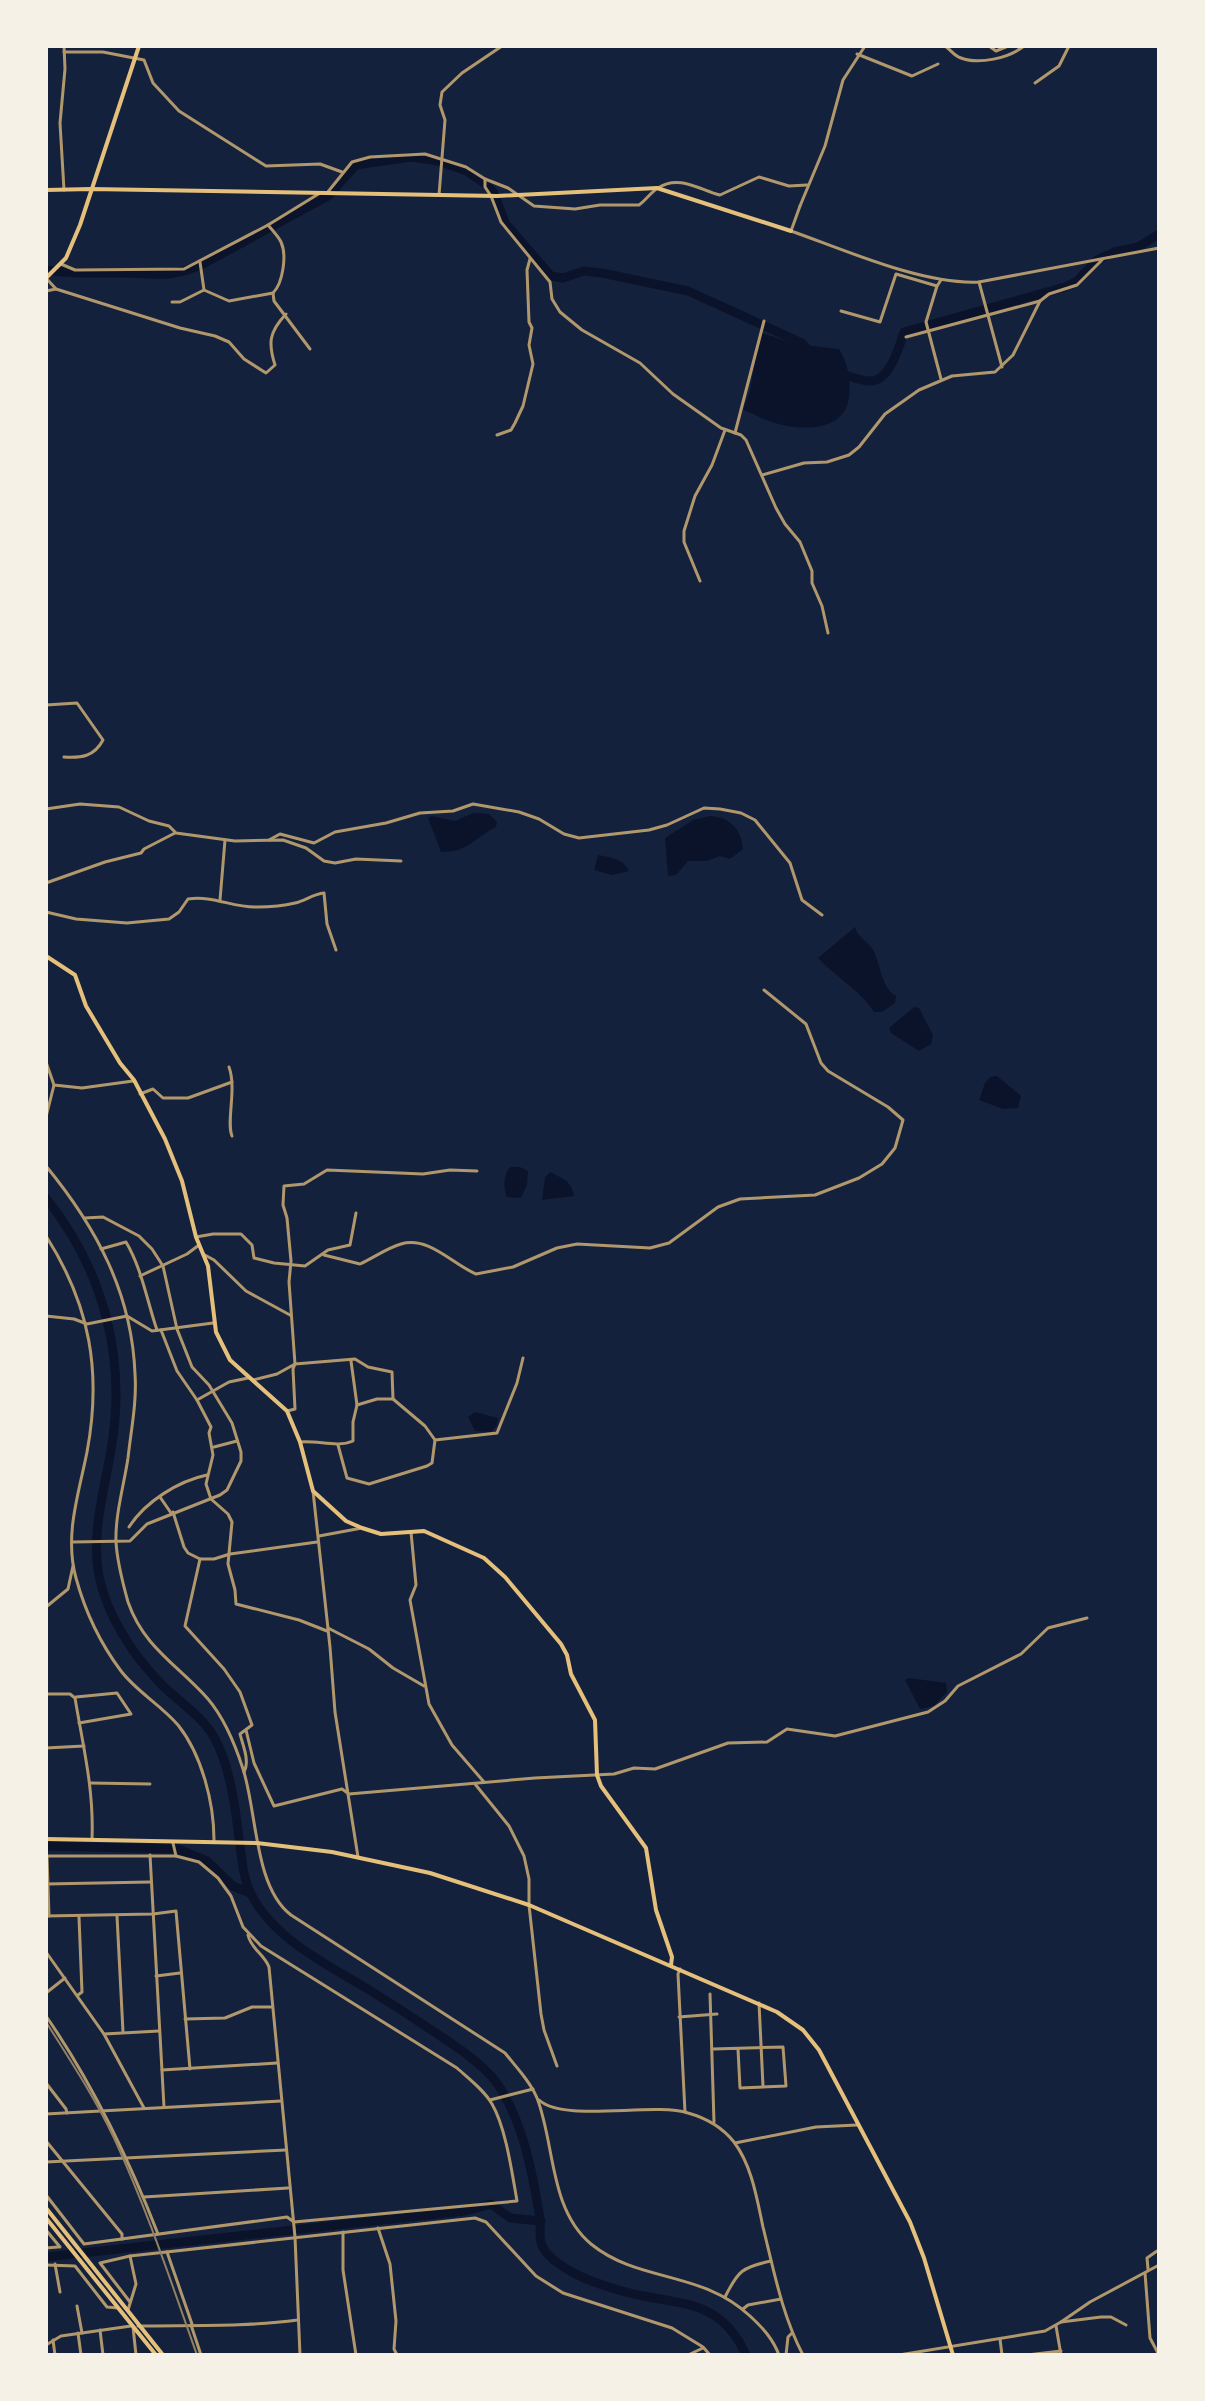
<svg xmlns="http://www.w3.org/2000/svg" width="1205" height="2401" font-family="'Noto Serif',serif">
<style>
.water{fill:#0b132b}
.lines{fill:none;stroke-linecap:round;stroke-linejoin:round}
.river{stroke:#0b132b;stroke-width:9}
.minor{stroke:#b1986c;stroke-width:3}
.tertiary{stroke:#b1986c;stroke-width:3}
.secondary{stroke:#e5c07b;stroke-width:4}
.primary{stroke:#e5c07b;stroke-width:4}
.trunk{stroke:#e5c07b;stroke-width:4}
.rail{stroke:#918062;stroke-width:2}
</style>
<rect width="100%" height="100%" fill="#14213d"/>
<g class="water">
<path d="M760,332L795,344L839,349C848,363 851,380 849,397C845,433 799,431 772,422C761,419 753,413 743,410L750,391Z"/>
<path d="M473,813L489,814L497,822L496,827C474,838 469,852 441,852L428,818L432,816L455,821Z"/>
<path d="M710,816C729,817 742,829 743,849L730,859L720,856L707,861H688L676,875L668,876L665,838L693,820Z"/>
<path d="M598,855C610,857 624,859 629,871L612,875L594,870Z"/>
<path d="M855,927C859,940 871,942 875,954C881,968 882,988 896,996L895,1003L882,1012H874C861,991 835,976 818,958Z"/>
<path d="M914,1007L919,1008L933,1035L931,1044L919,1051L891,1033L889,1028Z"/>
<path d="M997,1076L1021,1096L1018,1108L1003,1109L979,1100L985,1083L990,1077Z"/>
<path d="M511,1167H520L528,1171L527,1185L521,1198L507,1197C503,1189 503,1172 511,1167Z"/>
<path d="M550,1172C563,1179 572,1181 574,1196L542,1200L545,1177Z"/>
<path d="M475,1412L498,1418L497,1425L491,1432L475,1431L468,1417Z"/>
<path d="M909,1678L946,1683L947,1692L934,1706L920,1709L905,1680Z"/>
</g>
<g class="lines">
<g class="river">
<path d="M46,270C70,274 92,273 117,273C153,272 162,280 199,266L328,196L356,165L411,157L438,161L467,171L484,183L494,193L505,223L551,276L563,278L584,271L602,273L688,291L802,343L811,354"/>
<path d="M836,371C846,375 857,380 868,381C889,383 899,348 904,332L1065,287L1077,281L1097,260L1114,252L1138,247L1159,234"/>
<path d="M46,1198C104,1271 127,1359 111,1450C104,1492 91,1533 99,1576C107,1616 133,1655 161,1684C179,1702 201,1715 214,1737C230,1766 235,1805 239,1838C242,1858 242,1877 252,1896C275,1939 326,1964 366,1988C394,2005 421,2023 448,2041C467,2054 491,2071 502,2091C525,2130 533,2176 540,2219C541,2226 539,2235 541,2242C544,2255 561,2266 572,2272C589,2282 623,2292 643,2296C690,2305 723,2304 746,2355"/>
<path d="M46,1846L178,1849L207,1861L233,1886L250,1893"/>
<path d="M46,2257L465,2211L491,2204L510,2218L541,2221"/>
</g>
<g class="minor">
<path d="M64,46L65,69L60,123L64,190"/>
<path d="M945,46C951,50 954,56 961,58C979,65 1009,58 1024,46"/>
<path d="M989,46L996,51L1008,46"/>
<path d="M64,52H103L144,60L153,83L179,111L266,166L320,164L342,172"/>
<path d="M857,54L912,76L938,64"/>
<path d="M1035,83L1059,66L1069,46"/>
<path d="M485,179V187L491,196L501,222L550,282L552,299L560,312L582,330L640,363L673,394L721,428L741,435L746,440L776,508L785,524L800,542L812,571V583L822,606L828,633"/>
<path d="M327,193L352,162L370,157L425,154L466,167L485,179L508,188L534,206L575,209L600,205H639C646,200 651,192 658,188C679,174 700,190 720,195L759,177L789,186L807,185"/>
<path d="M439,195L445,120L440,105L442,92L462,73L502,46"/>
<path d="M800,206L825,146L843,80L865,46"/>
<path d="M200,262L204,290L229,301L273,293C283,283 287,255 281,242C278,236 272,230 268,225"/>
<path d="M61,264L75,270L184,269L268,225L320,193"/>
<path d="M46,278L56,289L180,328L215,336L229,342L244,359L266,373L275,365C268,343 269,332 286,314"/>
<path d="M941,280L937,286L926,322L941,379"/>
<path d="M979,282L1002,367"/>
<path d="M46,291L56,289"/>
<path d="M273,293L274,301L310,349"/>
<path d="M172,302H180L204,290"/>
<path d="M841,311L880,322L896,274L937,286"/>
<path d="M906,337L1040,301"/>
<path d="M735,433L764,321"/>
<path d="M497,435L511,430L515,423L523,406L533,364L529,345L532,328L529,322L527,270L530,259"/>
<path d="M762,475L804,463L827,462L849,455L859,447L885,414L919,390L952,376L995,372L1013,355L1040,301L1049,294L1077,285L1102,260"/>
<path d="M700,581L684,542V531L695,496L712,465L725,430"/>
<path d="M46,705L77,703L103,740C94,757 81,758 64,757"/>
<path d="M46,809L80,804L119,807L149,821L169,826L176,833L235,841L283,840L306,848L324,861L335,863L356,859L401,861"/>
<path d="M269,840L280,834L314,843L335,832L386,823L420,813L453,811L473,804L519,812L539,819L564,834L579,838L649,830L667,825L704,808L720,809L741,813L755,820L790,863L802,900L822,915"/>
<path d="M46,883L105,862L141,853L144,849L175,833"/>
<path d="M220,900L225,840"/>
<path d="M46,912L76,919L127,923L169,919L179,912L188,899C213,895 233,908 257,907C269,907 283,906 295,903C305,901 313,894 324,893L327,924L336,950"/>
<path d="M46,1062L54,1085L82,1088L133,1081"/>
<path d="M229,1067C237,1089 226,1122 232,1136"/>
<path d="M140,1094L153,1089L163,1098H188L232,1082"/>
<path d="M46,1117L54,1085"/>
<path d="M46,1166C96,1227 132,1293 135,1374C137,1402 131,1430 128,1458C124,1485 115,1515 116,1542C117,1561 123,1584 128,1602C144,1648 178,1665 208,1699C225,1719 235,1744 243,1769C257,1811 254,1887 291,1915L505,2053C516,2067 530,2081 537,2098C555,2144 549,2209 591,2244C639,2283 701,2270 750,2316C763,2328 773,2339 779,2355"/>
<path d="M46,1236C90,1305 102,1372 87,1452C79,1493 64,1535 76,1578C85,1611 100,1643 121,1671C137,1692 161,1705 178,1725C202,1755 214,1803 214,1840"/>
<path d="M196,1237L213,1234H241L252,1245L254,1258L274,1263L305,1266L328,1250L350,1245L356,1213"/>
<path d="M101,1249L126,1242C142,1269 147,1301 157,1330"/>
<path d="M203,1254L214,1260L246,1291L290,1315"/>
<path d="M324,1255L360,1264C373,1258 387,1248 401,1244C429,1236 452,1264 476,1274L513,1267L557,1248L577,1244L650,1248L669,1243L718,1207L740,1199L815,1195L859,1178L882,1164L895,1148L903,1120L888,1107L828,1071L821,1063L806,1024L764,990"/>
<path d="M140,1276L187,1254L199,1245"/>
<path d="M46,1316L74,1319L87,1324L127,1316L152,1331L213,1323"/>
<path d="M161,1330L177,1371L197,1400L211,1427L209,1433L213,1455L206,1484L211,1499L228,1514L232,1522L228,1564L235,1590L236,1604L299,1620L327,1631"/>
<path d="M253,1380L277,1374L295,1364L293,1369L295,1409L287,1411"/>
<path d="M393,1399L392,1372L368,1367L355,1359L295,1364L289,1282L291,1261L287,1218L283,1205L284,1186L304,1184L327,1170L423,1174L450,1170L477,1171"/>
<path d="M197,1400L229,1382L248,1378"/>
<path d="M357,1405L377,1399H393L425,1426L435,1440"/>
<path d="M300,1442C318,1440 337,1448 353,1441V1422L357,1405L351,1361"/>
<path d="M338,1445L347,1478L369,1484L427,1466L432,1463L435,1440L497,1433L517,1383L523,1358"/>
<path d="M214,1447L237,1441"/>
<path d="M160,1497L171,1513"/>
<path d="M173,1512L184,1547L188,1553L200,1559H214L230,1554L317,1542"/>
<path d="M129,1527C145,1502 178,1481 207,1475"/>
<path d="M411,1532L416,1585L410,1600L429,1704L452,1745L484,1782"/>
<path d="M319,1536L362,1528"/>
<path d="M73,1542L130,1541L147,1524L220,1495L227,1490L241,1461V1452L232,1423L209,1385L192,1367L177,1329L163,1266L152,1249L139,1236L103,1217L85,1218"/>
<path d="M200,1559L185,1626L224,1669L240,1692L252,1725L240,1734C243,1746 250,1761 244,1772"/>
<path d="M46,1607L68,1589L73,1566"/>
<path d="M328,1628L369,1649L393,1668L424,1686"/>
<path d="M46,1694H70L75,1698C83,1746 94,1789 92,1839"/>
<path d="M76,1697L117,1693L131,1714L79,1723"/>
<path d="M246,1730L254,1763L274,1806L342,1789L349,1794L535,1778L614,1774L634,1768L655,1769L728,1743L767,1742L787,1729L835,1736L928,1712L945,1701L958,1686L1021,1654L1048,1628L1087,1618"/>
<path d="M46,1748L84,1746"/>
<path d="M90,1783L150,1784"/>
<path d="M475,1784L509,1826L524,1856L529,1879V1905L541,2014L544,2030L557,2066"/>
<path d="M150,1855L164,2107"/>
<path d="M46,1856H176"/>
<path d="M47,1856L49,1916"/>
<path d="M46,1884L150,1882"/>
<path d="M46,1916L153,1914L176,1911L190,2069"/>
<path d="M117,1916L123,2032"/>
<path d="M248,1935C251,1949 264,1954 269,1967L295,2237L300,2355"/>
<path d="M46,1952L104,2034L144,2108"/>
<path d="M680,1969L678,1974L685,2112"/>
<path d="M156,1976L180,1973"/>
<path d="M46,1993L65,1978"/>
<path d="M710,1994L714,2122"/>
<path d="M78,1995L82,1992L79,1917"/>
<path d="M759,2003L763,2086"/>
<path d="M46,2016C93,2084 128,2157 158,2234"/>
<path d="M679,2017L717,2014"/>
<path d="M185,2019L225,2018L252,2007H271"/>
<path d="M104,2034L159,2031"/>
<path d="M713,2049L783,2047L786,2086L740,2088L738,2049"/>
<path d="M162,2070L277,2063"/>
<path d="M46,2083L66,2109L67,2113"/>
<path d="M490,2100L533,2089"/>
<path d="M539,2100C564,2123 653,2102 688,2113C706,2118 722,2127 734,2142C752,2166 757,2199 763,2227C774,2271 782,2315 803,2355"/>
<path d="M46,2114L281,2101"/>
<path d="M46,2141L122,2234V2239"/>
<path d="M735,2143L816,2127L857,2125"/>
<path d="M46,2195L84,2244L287,2217L294,2222L517,2201C512,2173 506,2128 492,2104C484,2090 469,2079 457,2068L261,1946L243,1927L231,1896L218,1878L199,1862L176,1856L173,1843"/>
<path d="M144,2197L288,2188"/>
<path d="M378,2228L390,2264L396,2321L394,2349L397,2355"/>
<path d="M46,2230L60,2247"/>
<path d="M343,2232V2270L356,2355"/>
<path d="M46,2248L58,2247"/>
<path d="M167,2252L192,2324"/>
<path d="M55,2264L60,2292"/>
<path d="M46,2265L75,2266L107,2307L118,2308"/>
<path d="M1148,2269L1147,2258L1157,2251"/>
<path d="M1145,2273L1150,2338L1159,2355"/>
<path d="M725,2297C738,2271 742,2267 771,2261"/>
<path d="M130,2302L100,2263L130,2256L475,2218L486,2222L536,2276L563,2293L672,2328L703,2347L710,2355"/>
<path d="M77,2306L82,2333"/>
<path d="M743,2309L748,2305L781,2299"/>
<path d="M128,2310L136,2284L130,2256"/>
<path d="M1061,2322L1090,2302L1159,2265"/>
<path d="M191,2325L201,2355"/>
<path d="M138,2326C192,2325 245,2327 298,2320"/>
<path d="M1056,2326L1061,2355"/>
<path d="M133,2327L136,2355"/>
<path d="M100,2330L103,2355"/>
<path d="M78,2333L81,2355"/>
<path d="M1000,2339L1002,2355"/>
<path d="M53,2340L55,2355"/>
<path d="M46,2345L61,2336L131,2326"/>
<path d="M688,2355L703,2348"/>
<path d="M786,2355L788,2337L792,2333"/>
<path d="M899,2355L1045,2331L1061,2322L1101,2317H1111L1126,2325"/>
<path d="M1027,2355L1061,2351"/>
</g>
<g class="tertiary">
<path d="M800,206L791,231C845,250 923,285 979,282L1159,248"/>
<path d="M313,1491L330,1647L335,1712L358,1857"/>
<path d="M46,2162L286,2150"/>
</g>
<path class="secondary" d="M46,190L91,189L497,196L657,188L791,231"/>
<g class="primary">
<path d="M46,278L66,258L80,225L139,46"/>
<path d="M46,956L75,975L86,1006L120,1063L134,1080L165,1139L182,1181L196,1237L208,1266L216,1332L230,1360L287,1411L300,1442L313,1491L346,1521L362,1528L381,1534L424,1531L484,1558L505,1577L561,1644L567,1655L571,1674L595,1720L597,1775L601,1786L646,1848L656,1910L672,1957L671,1965"/>
</g>
<g class="trunk">
<path d="M46,1839L257,1843L332,1852L430,1873L529,1905L777,2012L803,2030L819,2050L910,2222L924,2258L953,2355"/>
<path d="M46,2208L163,2355"/>
<path d="M46,2218L156,2355"/>
</g>
<path class="rail" d="M46,2022C70,2060 95,2098 114,2138C147,2209 171,2282 197,2355"/>
</g>
<rect width="1205" height="2401" fill="none" stroke="#f6f1e7" stroke-width="96"/>
</svg>
